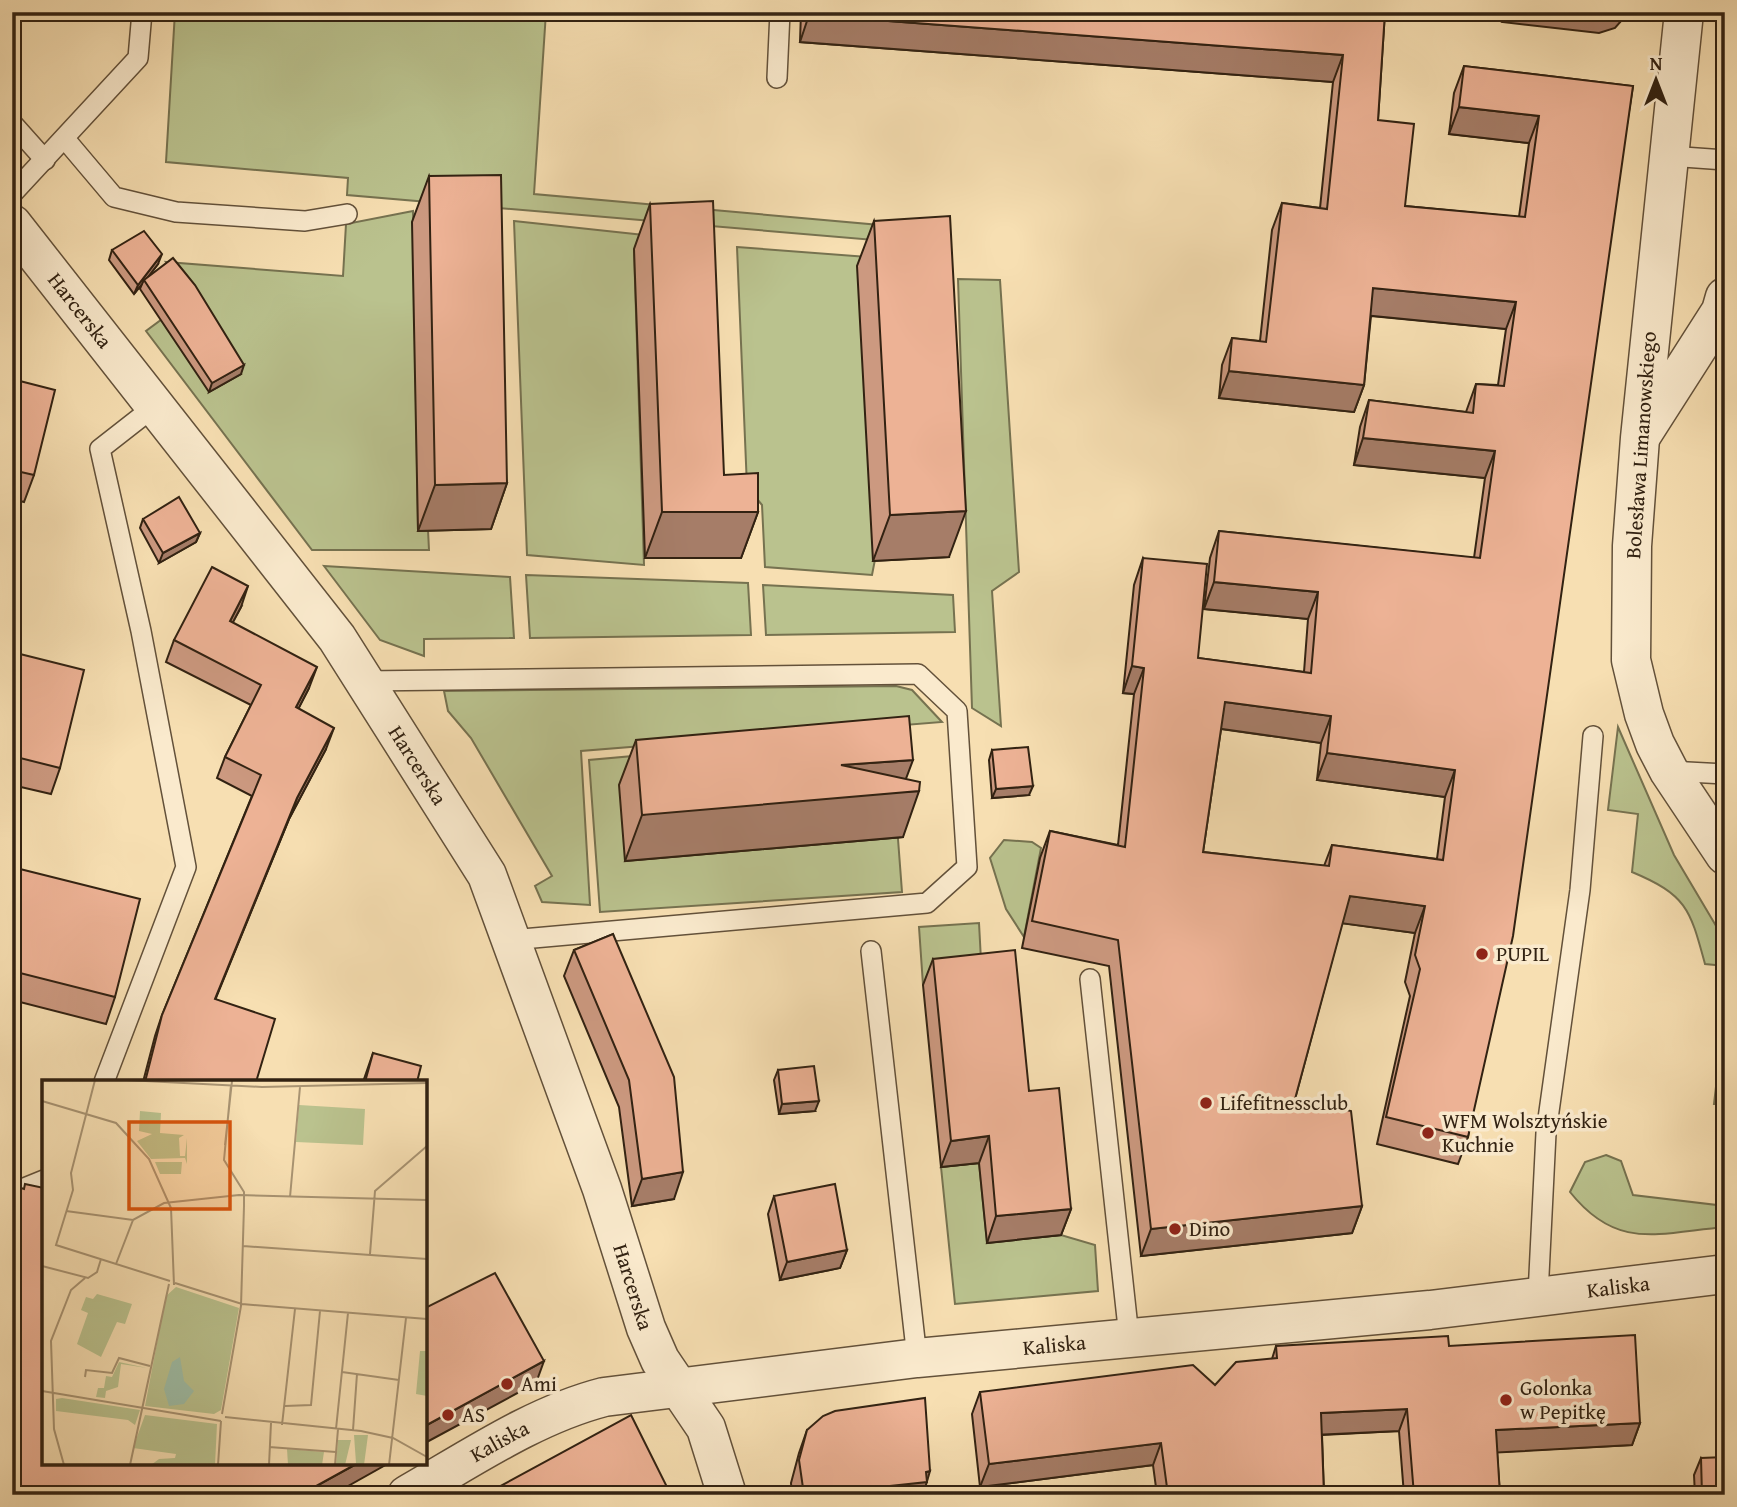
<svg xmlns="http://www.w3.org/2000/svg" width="1737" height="1507" font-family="'Gentium Book Plus',serif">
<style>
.green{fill:#bac28e;stroke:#767250;stroke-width:2}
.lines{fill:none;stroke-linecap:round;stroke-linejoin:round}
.service-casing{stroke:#63513a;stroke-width:22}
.minor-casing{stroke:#63513a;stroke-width:41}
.tertiary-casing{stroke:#63513a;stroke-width:41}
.service{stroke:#faeacd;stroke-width:19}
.minor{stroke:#faeacd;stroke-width:38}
.tertiary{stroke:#faeacd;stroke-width:38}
.wall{fill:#cc9980;stroke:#322212;stroke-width:2;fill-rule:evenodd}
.shaded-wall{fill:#a67d68;stroke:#322212;stroke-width:2}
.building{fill:#edb295;stroke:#322212;stroke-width:2;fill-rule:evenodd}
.poi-dot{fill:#8f2418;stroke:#faeacd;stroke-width:2.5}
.labels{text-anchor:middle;stroke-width:7;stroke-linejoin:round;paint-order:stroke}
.street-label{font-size:21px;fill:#322212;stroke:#faeacd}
.poi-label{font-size:21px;fill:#322212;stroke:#faeacd;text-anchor:start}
.inset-road{fill:none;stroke:#a89372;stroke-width:2}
.view{fill:#d6540d;fill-opacity:0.15;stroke:#d6540d;stroke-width:3.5}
.inset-edge{fill:none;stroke:#322212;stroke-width:3.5}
</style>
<rect width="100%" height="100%" fill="#f7dfb2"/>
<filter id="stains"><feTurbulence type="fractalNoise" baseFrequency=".00286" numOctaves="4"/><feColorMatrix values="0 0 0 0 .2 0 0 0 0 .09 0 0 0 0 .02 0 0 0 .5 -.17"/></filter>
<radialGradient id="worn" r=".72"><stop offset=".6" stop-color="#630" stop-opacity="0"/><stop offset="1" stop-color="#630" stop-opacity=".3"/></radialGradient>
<g class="green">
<path d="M175,12H546L534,194L947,231L945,246L347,195L348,178L166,162Z"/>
<path d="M413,211L418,530H428L429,550H312L146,331L193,296L166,262L343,276L346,224Z"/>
<path d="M514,221L700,241L634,250L644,565L527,555Z"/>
<path d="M737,247L933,262L872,575L765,567L762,505L747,487Z"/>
<path d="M958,279L1000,280L1019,572L992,591L1001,726L972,708Z"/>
<path d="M324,566L510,577L514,638L424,639V656L380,640Z"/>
<path d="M526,575L748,583L751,635L530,638Z"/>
<path d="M763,585L953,595L955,632L766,635Z"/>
<path d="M896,686L912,690L942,722L581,751L590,905L542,902L535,886L552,876L471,738L448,711L444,691Z"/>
<path d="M1618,727L1674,855L1725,941V966L1705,964C1690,909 1687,895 1632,872L1638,814L1608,810Z"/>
<path d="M890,733L902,892L600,912L589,760Z"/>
<path d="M1004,840L1032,842L1041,848L1024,937L1006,909L990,858Z"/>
<path d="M979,923L982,979L923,985L919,927Z"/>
<path d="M1725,1009V1104H1714Z"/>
<path d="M1606,1155L1621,1161L1633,1195L1725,1206V1227C1658,1233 1617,1251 1570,1192L1585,1162Z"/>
<path d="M979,1163L987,1242L1061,1235L1095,1245L1098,1291L955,1304L941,1167Z"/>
</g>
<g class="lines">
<defs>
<g id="service">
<path d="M777,78L780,12"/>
<path d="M12,123L45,160"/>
<path d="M65,139L114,197L176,212L305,221L347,214"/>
<path d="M1669,156L1725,160"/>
<path d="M12,194L138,58L142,12"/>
<path d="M364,681L918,674L957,711L967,867L927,903L511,940"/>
<path d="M1669,771L1725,774"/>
<path d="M871,951L917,1358"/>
<path d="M1090,979L1129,1337"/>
<path d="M104,1082L186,867L141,631L100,449L155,406"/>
<path d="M12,1193L44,1180"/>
<path d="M1538,1295L1546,1133L1580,890L1593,736"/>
</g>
<g id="minor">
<path id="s1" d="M12,224L337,638L487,875L602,1189L646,1328L660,1360L706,1428L727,1495"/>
<path id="s2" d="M407,1495C470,1459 534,1415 604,1397L917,1358L1430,1310L1725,1274"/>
</g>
<g id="tertiary">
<path d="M1684,12L1640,438L1632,546L1631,660L1644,714L1655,744L1669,771L1725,855"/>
<path d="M1643,433L1721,311L1725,297"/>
</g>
</defs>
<use href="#service" class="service-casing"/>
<use href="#minor" class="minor-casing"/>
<use href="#tertiary" class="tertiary-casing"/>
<use href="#service" class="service"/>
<use href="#minor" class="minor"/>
<use href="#tertiary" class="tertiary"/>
</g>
<g class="wall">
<path d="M801,12H1385L1378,120L1405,206L1519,217L1529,143L1449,134L1454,93L1464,66L1633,86L1468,1137L1458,1164L1377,1144L1410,996L1405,982L1415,933L1342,923L1295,1099L1362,1206L1352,1233L1141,1256L1109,966L1022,948L1040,858L1050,831L1118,845L1134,694L1123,693L1134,585L1143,558L1198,658L1304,672L1308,619L1204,609L1210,558L1219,531L1474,558L1485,478L1354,465L1360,427L1369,400L1466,412L1476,384L1498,385L1506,329L1371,316L1364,385L1354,412L1219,398L1222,365L1232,338L1260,341L1272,230L1282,203L1320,208L1333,82L800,42ZM1221,729L1321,743L1317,780L1445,797L1437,859L1332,845L1324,866L1203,852Z"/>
<path d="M429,176L507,483L491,529L418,531L412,222Z"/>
<path d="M650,204L724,475L758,512L741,558H645L634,249Z"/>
<path d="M874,221L949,557L873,561L857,266Z"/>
<path d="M112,250L158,264L148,277L241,374L209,392L140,289L142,284L134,294L109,260Z"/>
<path d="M12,379L34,475L24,502L12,499Z"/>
<path d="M143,519L200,533L196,542L159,563L140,528Z"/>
<path d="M241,607L232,623L309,688L298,709L326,749L289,819L215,999L256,1082H143L155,1036L162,1015L252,796L217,778L225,757L251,705L166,662L174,640Z"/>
<path d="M12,652L60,768L51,794L12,785Z"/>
<path d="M636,740L906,779L903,837L625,861L619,785Z"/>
<path d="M992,750L1029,795L992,798L989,760Z"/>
<path d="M12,867L115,997L106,1024L12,1000Z"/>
<path d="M613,934L674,1199L632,1206L619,1107L564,976L574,950Z"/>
<path d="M933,959L1029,1091L1071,1209L1061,1235L987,1243L979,1163L941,1167L923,985Z"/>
<path d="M373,1053L417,1082H363Z"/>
<path d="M778,1070L815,1111L779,1114L774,1080Z"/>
<path d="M774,1196L847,1250L840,1268L780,1280L768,1214Z"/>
<path d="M1276,1346H1449L1640,1423L1632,1445L1497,1452L1500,1495H1404L1399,1431L1322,1435L1324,1495H1157L1153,1465L980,1487L972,1414L980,1392L1215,1385L1272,1359Z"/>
<path d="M807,1430L927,1480L923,1495H792L791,1483L799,1453Z"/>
<path d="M1701,1458L1725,1495H1695L1694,1475Z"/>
</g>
<g class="shaded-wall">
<path d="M1506,12H1629L1615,28L1599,33L1502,22Z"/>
<path d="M809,15L1343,55L1333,82L800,42Z"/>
<path d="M1459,107L1539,116L1529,143L1449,134Z"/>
<path d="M162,254L158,264L145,281L144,280L142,284L134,294L138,285Z"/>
<path d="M1373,288L1516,302L1506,329L1363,315Z"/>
<path d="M244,365L241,374L209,392L212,383Z"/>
<path d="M1229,371L1364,385L1354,412L1219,398Z"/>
<path d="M1363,438L1495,451L1485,478L1354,465Z"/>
<path d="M507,483L491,529L418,531L435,485Z"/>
<path d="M966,511L949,557L873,561L890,515Z"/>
<path d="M662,512H758L741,558H645Z"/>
<path d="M200,533L196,542L159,563L163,553Z"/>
<path d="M1214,582L1318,592L1308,619L1204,609Z"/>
<path d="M248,586L241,607L222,643L230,621Z"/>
<path d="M1132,666L1144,668L1134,694L1123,693Z"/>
<path d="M317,667L309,688L288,729L296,707Z"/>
<path d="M1225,702L1331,716L1321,743L1215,728Z"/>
<path d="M334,728L326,749L289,819L207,1020L297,798Z"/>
<path d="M1327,753L1455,770L1445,797L1317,780Z"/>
<path d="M913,760L901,792L919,791L903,837L625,861L642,815L841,765Z"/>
<path d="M1033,786L1029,795L992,798L996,789Z"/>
<path d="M1350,896L1425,906L1415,933L1340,923Z"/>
<path d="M819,1101L815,1111L779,1114L782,1104Z"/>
<path d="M989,1136L979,1163L941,1167L951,1141Z"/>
<path d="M683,1172L674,1199L632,1206L642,1179Z"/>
<path d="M1362,1206L1352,1233L1141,1256L1151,1229Z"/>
<path d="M1071,1209L1061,1235L987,1243L996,1216Z"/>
<path d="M847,1250L840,1268L780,1280L787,1262Z"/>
<path d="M544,1361L536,1383L425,1443V1426Z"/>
<path d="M1407,1409L1399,1431L1313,1435L1321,1413Z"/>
<path d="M1640,1423L1632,1445L1488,1453L1496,1430Z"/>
<path d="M1161,1443L1153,1465L980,1487L989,1464Z"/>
<path d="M358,1463H389L332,1495H300Z"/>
<path d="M930,1471L923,1495H877L881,1487Z"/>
</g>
<g class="building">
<path d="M810,12H1385L1378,120L1414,124L1405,206L1525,217L1539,116L1459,107L1464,66L1633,86L1513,936L1468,1137L1386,1117L1420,969L1415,955L1425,906L1350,896L1295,1099L1351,1111L1362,1206L1151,1229L1118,940L1032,921L1050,831L1125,847L1144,668L1132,666L1143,558L1207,564L1198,658L1311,673L1318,592L1214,582L1219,531L1480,558L1495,451L1363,438L1369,400L1473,413L1476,384L1504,386L1516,302L1373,288L1364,385L1229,371L1232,338L1266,342L1282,203L1327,209L1343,55L809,15ZM1225,702L1331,716L1327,753L1455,770L1443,860L1332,845L1329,866L1203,852Z"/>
<path d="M501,175L507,483L435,485L429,176Z"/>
<path d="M713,201L724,475L758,473V512H662L650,204Z"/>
<path d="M950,216L966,511L890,515L874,221Z"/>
<path d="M144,231L162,254L138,285L112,250Z"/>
<path d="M173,258L195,285L244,365L212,383L144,280Z"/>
<path d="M12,379L55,390L34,475L12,470Z"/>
<path d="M179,497L200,533L163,553L143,519Z"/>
<path d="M212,567L248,586L230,621L317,667L296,707L334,728L297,798L215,999L275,1019L256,1082H145L162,1015L261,775L225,757L261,685L174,640Z"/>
<path d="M12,652L84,670L60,768L12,756Z"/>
<path d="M909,716L913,760L841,765L920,782L919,791L642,815L636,740Z"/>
<path d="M1028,747L1033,786L996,789L992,750Z"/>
<path d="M12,867L140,899L115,997L12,971Z"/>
<path d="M613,934L674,1077L683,1172L642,1179L629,1080L574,950Z"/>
<path d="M1015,950L1029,1091L1059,1088L1071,1209L996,1216L989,1136L951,1141L933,959Z"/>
<path d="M373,1053L421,1066L417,1082H365Z"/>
<path d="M814,1066L819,1101L782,1104L778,1070Z"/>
<path d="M25,1184L44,1188V1463H358L300,1495H12V1205L18,1187L24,1189Z"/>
<path d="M835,1184L847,1250L787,1262L774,1196Z"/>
<path d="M495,1273L544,1361L425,1426V1308Z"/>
<path d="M1635,1335L1640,1423L1496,1430L1500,1495H1414L1407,1409L1321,1413L1324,1495H1168L1161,1443L989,1464L980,1392L1193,1365L1215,1385L1236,1362L1277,1358L1276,1346L1448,1336L1449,1346Z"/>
<path d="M925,1398L930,1471L926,1472L927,1482L881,1487L877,1495H804L799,1460L807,1430L823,1416L835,1411Z"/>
<path d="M631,1415L668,1489L669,1495H484Z"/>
<path d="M1725,1457V1495H1702L1701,1458Z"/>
</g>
<g class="poi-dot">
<circle cx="1482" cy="954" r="7"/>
<circle cx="1206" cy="1103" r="7"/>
<circle cx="1428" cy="1133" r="7"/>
<circle cx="1175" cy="1229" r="7"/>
<circle cx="507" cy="1384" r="7"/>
<circle cx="1506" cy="1400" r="7"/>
<circle cx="448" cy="1415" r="7"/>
</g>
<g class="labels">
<g class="street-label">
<text dy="7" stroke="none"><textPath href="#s1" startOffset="110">Harcerska</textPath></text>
<text transform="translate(1641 445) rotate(-86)" y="7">Bolesława Limanowskiego</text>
<text dy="7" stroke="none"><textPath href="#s1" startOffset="677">Harcerska</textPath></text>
<text dy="7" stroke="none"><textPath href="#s2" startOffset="1241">Kaliska</textPath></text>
<text dy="7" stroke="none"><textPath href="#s1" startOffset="1244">Harcerska</textPath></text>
<text dy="7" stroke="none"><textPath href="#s2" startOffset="674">Kaliska</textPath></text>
<text dy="7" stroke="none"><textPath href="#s2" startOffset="107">Kaliska</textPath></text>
</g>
<g class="poi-label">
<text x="1496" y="961">PUPIL</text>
<text x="1220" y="1110">Lifefitnessclub</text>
<text x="1442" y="1128">WFM Wolsztyńskie<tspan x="1442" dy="24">Kuchnie</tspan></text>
<text x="1189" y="1236">Dino</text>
<text x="521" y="1391">Ami</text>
<text x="1520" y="1395">Golonka<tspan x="1520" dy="24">w Pepitkę</tspan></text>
<text x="462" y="1422">AS</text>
</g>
</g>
<g transform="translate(42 1080)">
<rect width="385" height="385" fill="#f7dfb2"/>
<path d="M257,25L323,29L321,65L254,62ZM98,31L119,33L118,53L142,55L137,58L138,76H143L145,58V84L143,78L109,79L95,61L110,54L97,51ZM113,82H140L139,94H118ZM134,207L197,228L179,330L172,334L103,326L124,216ZM55,214L90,224L83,244L75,242L59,277L35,264L46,233L39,230L44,217L51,219ZM378,271H385V316L374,314ZM77,282L105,288L79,284L76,307L64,311L63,318L54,317L56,308H62L64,296L70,297ZM20,318L98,330L93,345L86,340L14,331V319ZM103,335L175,344L173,385H109L117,379L133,378L134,374L91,368ZM312,355H326L322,385H310L314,383ZM296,360H309L303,385H294ZM245,369L282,372L280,385H246Z" fill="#bac28e"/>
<path d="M138,277L142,301L152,311L142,324L127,326L122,309L130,282Z" fill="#9ebda6"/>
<path class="inset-road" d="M53,0L29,93L31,110L14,165L128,201M84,0L220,7L385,3M167,0H347M0,21L74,43L107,79L129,128L132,205M183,65L190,1M248,117L258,7M24,131L91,140L122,123L197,115L385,120M201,166L385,179M328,174L333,111L385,66M74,184L91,140M0,186L46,198L55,192L59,179M133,203L200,224L385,239M300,292L357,300M43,297L44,290L70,293L77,278L108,286M0,311L179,341M243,326L269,325L278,231M180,334L199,226L202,126V112L182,80L189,5M183,337L319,351L351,358L385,377M240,345L253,229M294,349L306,233M311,350L315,294M227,367L294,372M22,385L12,349L9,261L29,210L43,198M88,385L127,204M176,385L179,341M227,385L229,343M293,385L296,349M347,385L364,238"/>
<path class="view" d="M87,42H188V129H87Z"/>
<rect width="385" height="385" class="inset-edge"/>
</g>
<rect width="1737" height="1507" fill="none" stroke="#f7dfb2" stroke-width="42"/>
<rect x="14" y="14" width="1709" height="1479" fill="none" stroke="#322212" stroke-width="3.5"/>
<rect x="21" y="21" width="1695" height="1465" fill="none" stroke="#322212" stroke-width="2"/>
<g transform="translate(1656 80)" stroke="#faeacd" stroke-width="5" paint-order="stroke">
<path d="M0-5L12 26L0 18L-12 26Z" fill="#322212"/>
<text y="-10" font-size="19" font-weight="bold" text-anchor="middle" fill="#322212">N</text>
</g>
<rect width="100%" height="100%" filter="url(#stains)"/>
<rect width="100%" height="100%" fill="url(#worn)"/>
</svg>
